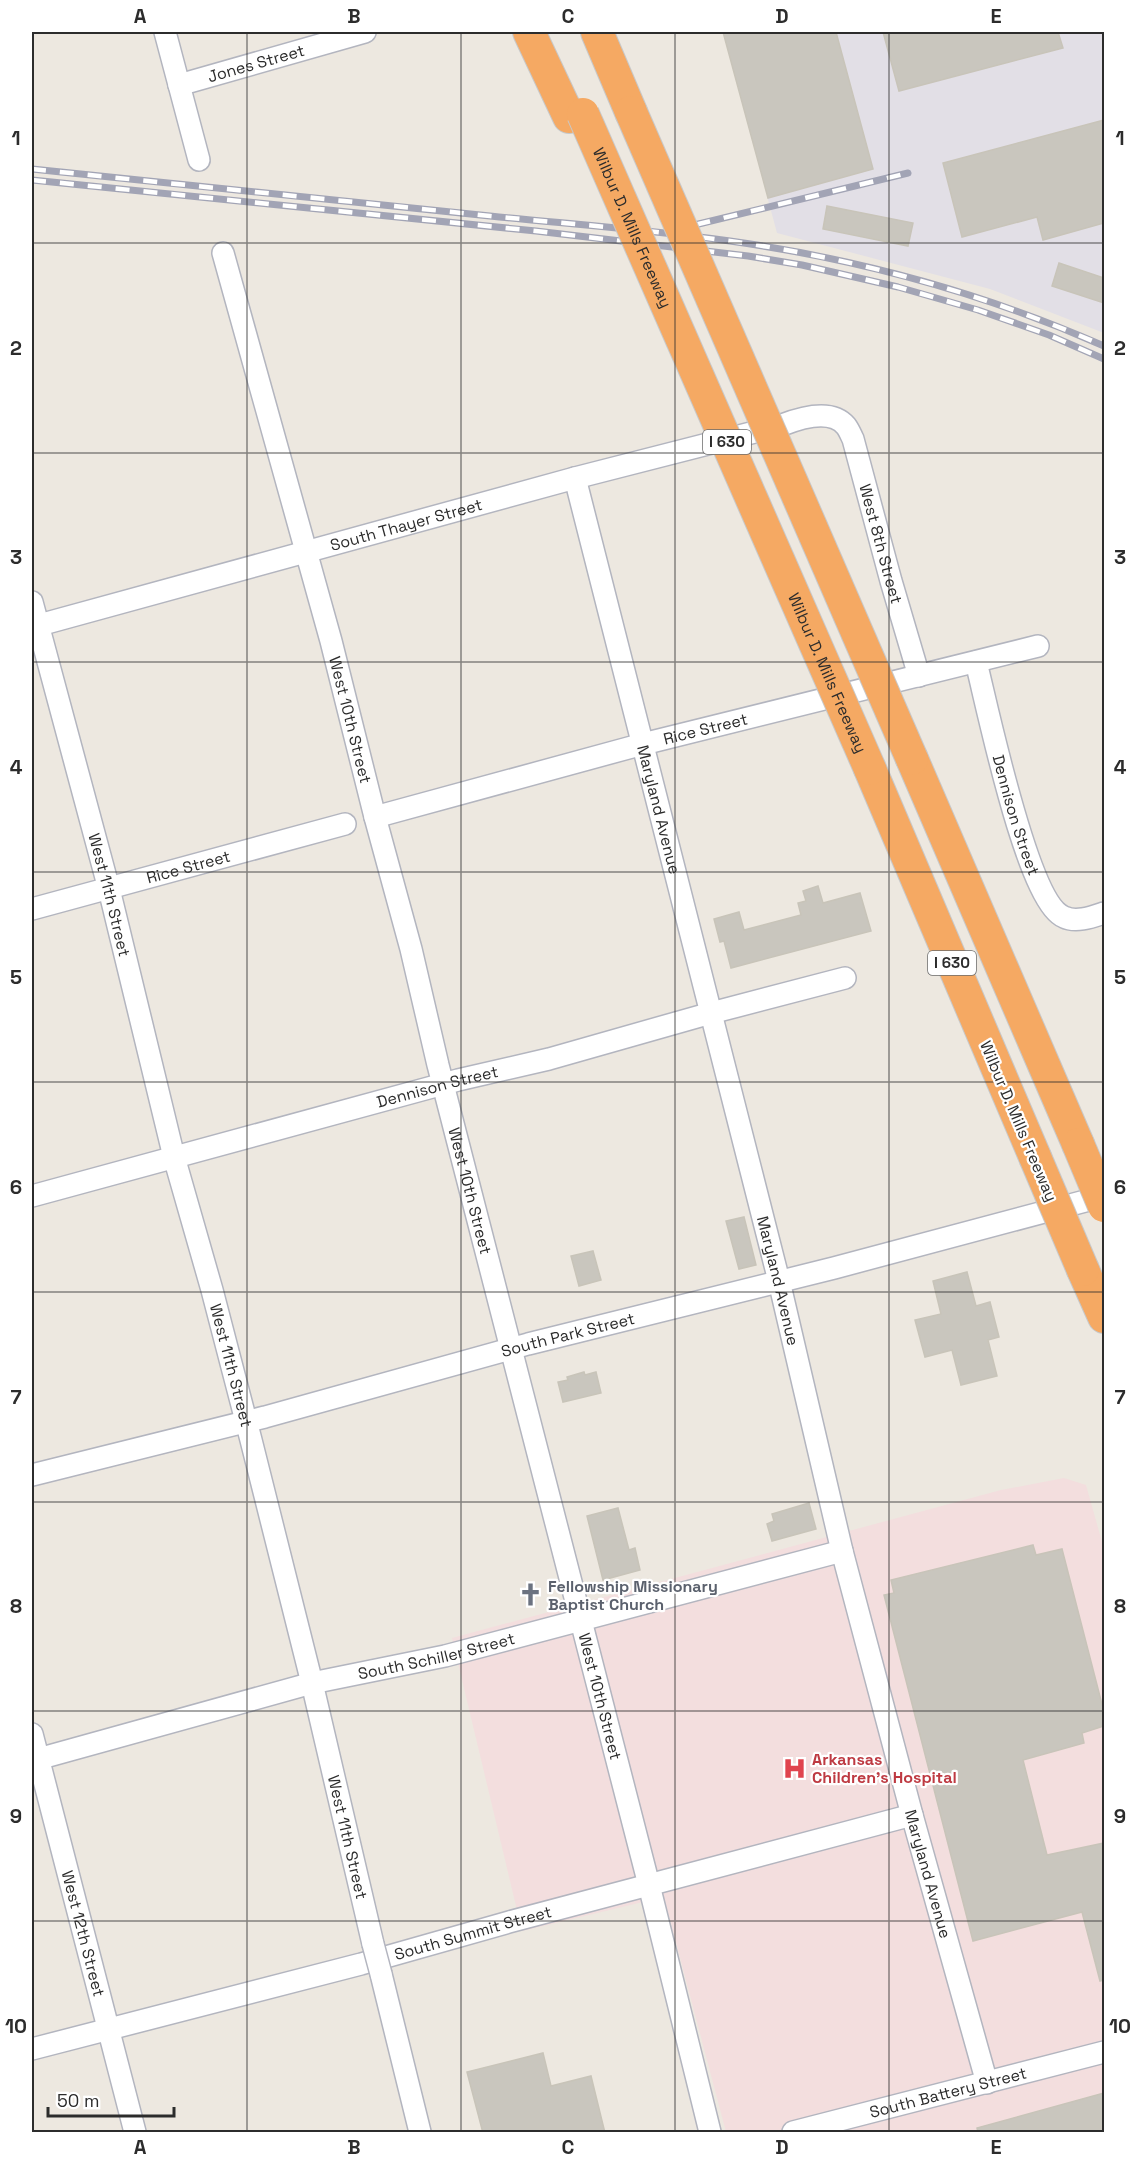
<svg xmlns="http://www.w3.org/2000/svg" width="1136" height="2164" font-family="'Space Grotesk',sans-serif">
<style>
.industrial{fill:#e2dfe6}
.medical{fill:#f3dede}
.building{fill:#c9c6be;stroke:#c8c4b9;stroke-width:1.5}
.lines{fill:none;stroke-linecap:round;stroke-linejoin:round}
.minor-casing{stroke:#b3b5bf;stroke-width:24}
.highway-casing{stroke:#c8c8c8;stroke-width:34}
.minor{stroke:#fff;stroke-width:21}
.highway{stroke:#f5a963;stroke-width:32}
.rail-casing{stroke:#a2a4b5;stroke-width:7}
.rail{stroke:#fff;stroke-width:4.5;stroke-dasharray:14;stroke-linecap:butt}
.minor-bridge-casing{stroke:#b3b5bf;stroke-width:24;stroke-linecap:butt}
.highway-bridge-casing{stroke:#c8c8c8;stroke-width:34;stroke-linecap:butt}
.minor-bridge{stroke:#fff;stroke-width:21}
.highway-bridge{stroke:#f5a963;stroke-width:32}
.grid{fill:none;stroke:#2c2c2c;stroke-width:1.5;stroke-opacity:0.55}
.labels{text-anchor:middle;stroke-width:4.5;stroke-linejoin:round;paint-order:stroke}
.shield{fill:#fff;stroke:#6b6b6b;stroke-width:1.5}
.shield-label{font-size:15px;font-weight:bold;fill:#2c2c2c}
.street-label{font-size:16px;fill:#2c2c2c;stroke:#fff}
.worship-label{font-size:16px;font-weight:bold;fill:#5b616d;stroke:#fff;text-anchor:start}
.health-label{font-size:16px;font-weight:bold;fill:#be3a42;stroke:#fff;text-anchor:start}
.neatline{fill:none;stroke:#2c2c2c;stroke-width:2}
.grid-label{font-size:20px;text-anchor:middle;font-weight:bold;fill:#2c2c2c}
</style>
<rect width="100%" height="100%" fill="#ede8e0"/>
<path class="industrial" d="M723,32H1104V333L990,289L777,233Z"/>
<path class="medical" d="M1064,1478L1086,1485L1104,1549V2132H726L664,1897L522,1931L452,1638L1001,1490Z"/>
<g class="building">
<path d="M723,32H836L873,169L768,198Z"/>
<path d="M883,32H1058L1063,48L899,91Z"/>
<path d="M1104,120V223L1043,240L1037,217L962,237L943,163Z"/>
<path d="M827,206L913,223L908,246L823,229Z"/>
<path d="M1059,263L1104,278V303L1052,286Z"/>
<path d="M818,886L823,903L860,893L871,931L731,968L724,941L720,942L714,919L739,912L744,930L801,915L798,903L806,901L803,891Z"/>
<path d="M744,1217L756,1265L739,1269L726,1221Z"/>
<path d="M593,1251L601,1280L579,1286L571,1256Z"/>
<path d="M967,1272L976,1306L990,1302L999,1337L988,1340L997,1376L961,1385L952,1350L925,1357L915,1320L941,1314L933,1281Z"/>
<path d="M584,1372L585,1375L596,1372L601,1393L563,1402L558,1382L568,1380L567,1377Z"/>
<path d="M809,1503L816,1529L772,1541L767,1524L774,1521L772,1514Z"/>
<path d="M618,1508L629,1550L635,1548L640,1570L603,1580L587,1516Z"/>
<path d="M1033,1545L1036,1555L1062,1549L1104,1712V1726L1082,1733L1084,1743L1023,1760L1047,1855L1104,1843V1980L1100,1981L1082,1912L973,1941L884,1595L894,1593L891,1580Z"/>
<path d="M543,2053L551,2086L591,2076L605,2133H483L467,2072Z"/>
<path d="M1104,2093V2133H978L977,2128Z"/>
</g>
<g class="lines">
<defs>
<g id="minor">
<path d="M165,32L199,160"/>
<path id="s1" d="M179,85L365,32"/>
<path id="s2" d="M223,253L331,641L375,817L411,949L438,1065L649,1885L710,2132"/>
<path id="s3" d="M575,478L779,1281L842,1551L912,1815L987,2083"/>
<path id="s4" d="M32,602L109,889L174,1157L212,1290L251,1440L312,1683L373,1944"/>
<path id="s5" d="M32,627L575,478L782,425C800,418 831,408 846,426C849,430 851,435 853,439L891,581L919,676"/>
<path id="s6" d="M976,662C987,705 1027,902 1064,917C1076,923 1092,917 1104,913"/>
<path id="s7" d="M375,817L643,744L1038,646"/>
<path id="s8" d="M32,909L345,824"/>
<path id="s9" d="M32,1196L458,1080L549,1059L711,1013L845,978"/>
<path id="s10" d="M32,1475L265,1417L528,1344L834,1268L1104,1196"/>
<path id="s11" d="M32,1734L135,2132"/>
<path id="s12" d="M32,1765L38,1759L312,1683L445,1656L842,1551"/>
<path d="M381,1974L420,2132"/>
<path id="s13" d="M32,2049L361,1964L509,1922L912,1815"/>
<path id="s14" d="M793,2132L1104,2052"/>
</g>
<g id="highway">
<path d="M529,32L569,117"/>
<path d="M597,32L631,112"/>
<path d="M912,759L1078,1144"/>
<path d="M870,769L1035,1157"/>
<path d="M1083,1270L1104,1317"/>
</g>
</defs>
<use href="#minor" class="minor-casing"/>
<use href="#highway" class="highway-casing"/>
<use href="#minor" class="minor"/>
<use href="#highway" class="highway"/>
<defs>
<g id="rail">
<path d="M32,169C184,185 337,200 490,216C570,224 651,230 730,241C858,259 986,294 1104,346"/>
<path d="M32,180L536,231L748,256L802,265L898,287L978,310L1049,335L1104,359"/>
<path d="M669,228L678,229L908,173"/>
</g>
</defs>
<use href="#rail" class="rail-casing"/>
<use href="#rail" class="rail"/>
<defs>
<path id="minor-bridge" d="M373,1944L381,1974"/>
<g id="highway-bridge">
<path d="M631,112L912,759"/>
<path id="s15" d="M583,114L870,769"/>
<path d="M1078,1144L1104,1206"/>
<path d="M1035,1157L1083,1270"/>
</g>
</defs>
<use href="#minor-bridge" class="minor-bridge-casing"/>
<use href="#highway-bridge" class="highway-bridge-casing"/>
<use href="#minor-bridge" class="minor-bridge"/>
<use href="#highway-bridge" class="highway-bridge"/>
</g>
<path class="grid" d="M247,32V2132M461,32V2132M675,32V2132M889,32V2132M32,243H1104M32,453H1104M32,662H1104M32,872H1104M32,1082H1104M32,1292H1104M32,1502H1104M32,1711H1104M32,1921H1104"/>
<defs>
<symbol id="church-bare" viewBox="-9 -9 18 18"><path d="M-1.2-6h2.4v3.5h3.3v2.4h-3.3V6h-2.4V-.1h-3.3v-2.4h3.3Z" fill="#6b7280" stroke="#fff" stroke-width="2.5" paint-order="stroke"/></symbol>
<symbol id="hospital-bare" viewBox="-9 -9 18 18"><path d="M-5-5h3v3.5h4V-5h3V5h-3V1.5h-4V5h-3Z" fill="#e0444e" stroke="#fff" stroke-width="2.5" paint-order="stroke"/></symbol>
</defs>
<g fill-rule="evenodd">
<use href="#church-bare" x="514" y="1578" width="33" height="33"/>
<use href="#hospital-bare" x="778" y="1752" width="33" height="33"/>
</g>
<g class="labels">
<g class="shield">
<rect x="703" y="430" width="48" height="24" rx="4.5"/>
<rect x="928" y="951" width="48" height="24" rx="4.5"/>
</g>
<g class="shield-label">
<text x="727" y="447">I 630</text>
<text x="952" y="968">I 630</text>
</g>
<g class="street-label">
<text dy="6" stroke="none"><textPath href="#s1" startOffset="80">Jones Street</textPath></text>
<text dy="6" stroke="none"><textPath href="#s15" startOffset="124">Wilbur D. Mills Freeway</textPath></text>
<text dy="6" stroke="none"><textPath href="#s5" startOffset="388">South Thayer Street</textPath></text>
<text dy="6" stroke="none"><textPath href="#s5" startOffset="968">West 8th Street</textPath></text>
<text dy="6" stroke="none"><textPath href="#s15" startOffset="610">Wilbur D. Mills Freeway</textPath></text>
<text dy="6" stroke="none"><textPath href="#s2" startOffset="484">West 10th Street</textPath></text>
<text dy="6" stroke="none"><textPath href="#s7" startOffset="342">Rice Street</textPath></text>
<text dy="6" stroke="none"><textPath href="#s3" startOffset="342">Maryland Avenue</textPath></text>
<text dy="6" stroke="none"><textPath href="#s6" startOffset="158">Dennison Street</textPath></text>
<text dy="6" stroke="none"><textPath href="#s8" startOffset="162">Rice Street</textPath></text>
<text dy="6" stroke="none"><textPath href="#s4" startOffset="303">West 11th Street</textPath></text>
<text dy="6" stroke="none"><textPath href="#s9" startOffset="420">Dennison Street</textPath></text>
<text transform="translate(1019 1121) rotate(67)" y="6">Wilbur D. Mills Freeway</text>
<text dy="6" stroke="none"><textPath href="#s2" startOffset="970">West 10th Street</textPath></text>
<text dy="6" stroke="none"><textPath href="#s3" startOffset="828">Maryland Avenue</textPath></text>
<text dy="6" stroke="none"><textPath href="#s10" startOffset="554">South Park Street</textPath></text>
<text dy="6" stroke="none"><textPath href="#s4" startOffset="789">West 11th Street</textPath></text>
<text dy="6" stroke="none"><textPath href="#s12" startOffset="420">South Schiller Street</textPath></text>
<text dy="6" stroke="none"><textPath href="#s2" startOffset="1492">West 10th Street</textPath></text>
<text dy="6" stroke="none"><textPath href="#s4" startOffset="1275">West 11th Street</textPath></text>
<text dy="6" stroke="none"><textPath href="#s3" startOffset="1440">Maryland Avenue</textPath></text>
<text dy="6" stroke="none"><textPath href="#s11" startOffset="206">West 12th Street</textPath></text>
<text dy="6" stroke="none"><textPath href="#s13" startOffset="456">South Summit Street</textPath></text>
<text dy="6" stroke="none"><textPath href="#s14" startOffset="160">South Battery Street</textPath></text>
</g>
<g class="worship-label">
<text x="548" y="1592">Fellowship Missionary<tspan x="548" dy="18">Baptist Church</tspan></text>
</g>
<g class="health-label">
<text x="812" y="1765">Arkansas<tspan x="812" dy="18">Children's Hospital</tspan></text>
</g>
</g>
<rect width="1136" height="2164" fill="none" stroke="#ffffff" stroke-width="66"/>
<path d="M48 2107v9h126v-9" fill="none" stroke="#2c2c2c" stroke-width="3"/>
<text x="57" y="2107" font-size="18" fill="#2c2c2c" stroke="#ffffff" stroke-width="4.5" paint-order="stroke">50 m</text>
<rect x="33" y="33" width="1070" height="2098" class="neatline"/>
<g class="grid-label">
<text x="140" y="23">A</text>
<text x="354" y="23">B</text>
<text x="568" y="23">C</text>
<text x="782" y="23">D</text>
<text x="996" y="23">E</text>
<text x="16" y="145">1</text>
<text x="1120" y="145">1</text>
<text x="16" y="355">2</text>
<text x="1120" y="355">2</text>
<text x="16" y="564">3</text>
<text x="1120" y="564">3</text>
<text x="16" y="774">4</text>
<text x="1120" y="774">4</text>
<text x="16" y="984">5</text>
<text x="1120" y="984">5</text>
<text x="16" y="1194">6</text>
<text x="1120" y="1194">6</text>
<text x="16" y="1404">7</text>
<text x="1120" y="1404">7</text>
<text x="16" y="1613">8</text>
<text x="1120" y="1613">8</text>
<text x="16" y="1823">9</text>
<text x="1120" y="1823">9</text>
<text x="16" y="2033">10</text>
<text x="1120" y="2033">10</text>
<text x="140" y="2154">A</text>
<text x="354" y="2154">B</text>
<text x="568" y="2154">C</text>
<text x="782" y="2154">D</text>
<text x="996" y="2154">E</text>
</g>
</svg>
